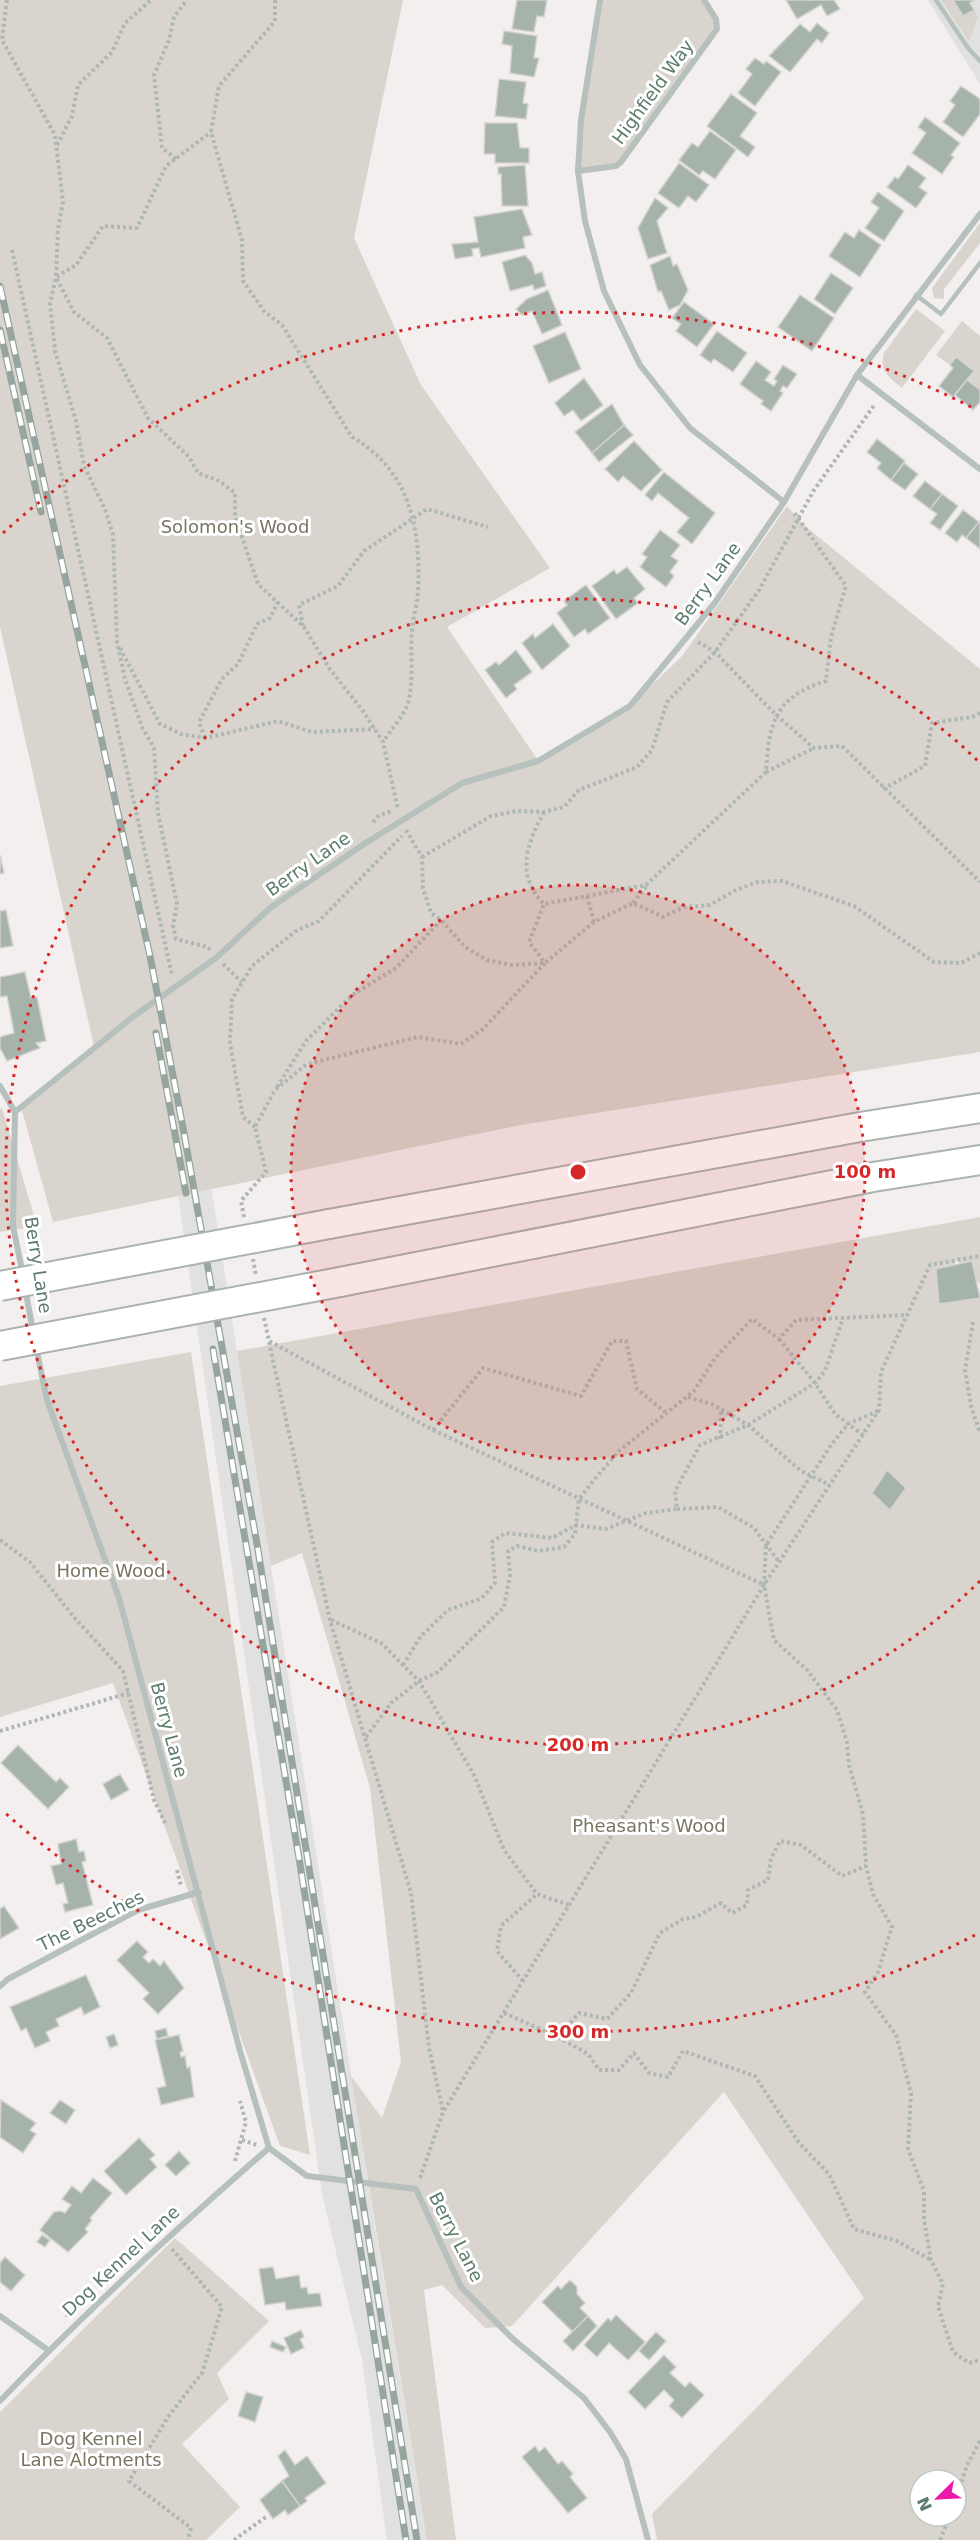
<svg xmlns="http://www.w3.org/2000/svg" width="980" height="2540" font-family="'DejaVu Sans',sans-serif">
<style>
.built{fill:#e1e1df}
.green{fill:#d9d5ce;fill-rule:evenodd}
.building{fill:#a5b3ab;stroke:#d5d2d2;stroke-width:1.5}
.lines{fill:none;stroke-linecap:round;stroke-linejoin:round}
.highway-casing{stroke:#aab4af;stroke-width:32}
.path{stroke:#afb7b3;stroke-width:4;stroke-dasharray:3 3;stroke-linecap:butt}
.lane{stroke:#b6c0bc;stroke-width:4.5}
.street{stroke:#b6c0bc;stroke-width:6}
.highway{stroke:#fff;stroke-width:28}
.rail-casing{stroke:#96a69e;stroke-width:7}
.rail{stroke:#fff;stroke-width:4.5;stroke-dasharray:14;stroke-linecap:butt}
.highway-bridge-casing{stroke:#aab4af;stroke-width:32;stroke-linecap:butt}
.highway-bridge{stroke:#fff;stroke-width:28}
.ring{fill:none;stroke:#d62828;stroke-width:3;stroke-dasharray:3 6}
.labels{text-anchor:middle;stroke-width:6;stroke-linejoin:round;paint-order:stroke}
.street-label{font-size:18px;fill:#5d7c6d;stroke:#fff}
.park-label{font-size:18px;fill:#797560;stroke:#fff}
.centre{fill:#d62828;stroke:#fff;stroke-width:3}
.ring-label{font-size:18px;text-anchor:middle;font-weight:bold;fill:#d62828;stroke:#fff;stroke-width:6;stroke-linejoin:round;paint-order:stroke}
</style>
<rect width="100%" height="100%" fill="#f4efef"/>
<g class="built">
<path d="M928,0H980V84Z"/>
<path d="M0,253L202,1129L381,2264L427,2540H387L362,2360L322,2194L169,1133Z"/>
</g>
<g class="green">
<path d="M0,0H403L354,238L421,385L550,568L447,627L538,760L630,706L683,655L787,506L805,526L980,669V1052L521,1125L53,1222L21,1107L94,1047L0,627Z"/>
<path d="M600,0H704L717,24L621,162L578,171V145Z"/>
<path d="M941,0H953L963,16L974,10L978,17L969,41Z"/>
<path d="M980,223V243L944,289V299L934,298L932,288Z"/>
<path d="M916,309L945,331L902,388C889,377 879,371 884,353Z"/>
<path d="M962,321L980,336V390L967,380L974,371L956,358L950,365L936,355Z"/>
<path d="M2,1108L37,1226L0,1232V1109Z"/>
<path d="M980,1217V1284L957,1259L939,1303L980,1298V2540H657L652,2514L864,2298L724,2092L512,2326L485,2328L442,2285L424,2290L456,2540H427L351,2076L382,2118L401,2062L370,1788L302,1553L271,1566L237,1351ZM920,2480H956V2516H920Z"/>
<path d="M191,1352L310,2155L280,2146L113,1683L0,1717V1386Z"/>
<path d="M175,2238L269,2321L217,2373L229,2399L182,2444L240,2507L206,2540H0V2412Z"/>
</g>
<g class="building">
<path d="M517,0H547L544,17L537,16L534,32L512,29Z"/>
<path d="M786,0H834L840,9L827,16L821,5L797,19Z"/>
<path d="M953,0H975L970,3L974,10L963,16Z"/>
<path d="M817,23L829,33L822,43L817,39L790,72L769,56L800,24L810,32Z"/>
<path d="M504,31L537,36L534,58H539L534,77L510,73L512,46L502,44Z"/>
<path d="M755,58L764,64L766,61L781,72L755,106L738,93L752,74L746,69Z"/>
<path d="M499,79L526,82L523,103L528,104L526,119L495,116Z"/>
<path d="M961,86L980,99V114L963,137L943,122L955,105L950,101Z"/>
<path d="M731,94L757,113L740,136L755,147L748,157L707,126Z"/>
<path d="M925,117L960,143L951,155L954,157L942,174L912,153L926,133L918,127Z"/>
<path d="M485,123H517L520,148H529V163H495V154H484Z"/>
<path d="M710,131L736,150L715,179L703,171L699,175L679,160L692,143L698,147Z"/>
<path d="M679,163L709,185L696,202L688,196L679,208L658,193Z"/>
<path d="M525,165L528,206H502L501,174H498V167Z"/>
<path d="M908,165L926,178L919,187L927,193L916,208L887,187L895,177L898,179Z"/>
<path d="M878,192L904,211L884,241L865,228L879,208L871,202Z"/>
<path d="M655,198L668,208L657,221L667,253L648,259L638,228Z"/>
<path d="M522,209L532,235L523,237L525,248L481,257L479,248L472,249L473,256L455,259L452,244L478,242L474,217Z"/>
<path d="M859,230L881,245L860,277L829,256L845,232L854,238Z"/>
<path d="M525,255L532,263L535,274L542,272L546,286L534,290L533,285L510,291L502,262Z"/>
<path d="M670,256L673,266L677,264L688,290L680,305L669,310L661,291L658,292L650,265Z"/>
<path d="M831,273L853,288L835,314L814,299Z"/>
<path d="M548,290L562,325L542,334L532,311L522,315L516,309L527,299Z"/>
<path d="M800,295L834,318L812,351L778,327Z"/>
<path d="M684,302L714,324L697,347L676,331L681,324L672,318Z"/>
<path d="M717,331L747,353L733,372L714,359L711,363L700,355Z"/>
<path d="M565,332L581,369L549,383L533,346Z"/>
<path d="M956,357L974,371L953,397L939,386L953,368L950,365Z"/>
<path d="M756,361L771,372L765,380L774,386L777,381L774,379L783,365L797,374L787,388L783,386L780,391L783,393L771,411L761,404L763,401L740,384Z"/>
<path d="M584,378L603,405L581,421L573,410L564,416L555,403Z"/>
<path d="M967,380L980,390V402L973,410L955,395Z"/>
<path d="M612,404L624,425L592,453L575,432Z"/>
<path d="M624,425L633,435L599,462L592,453Z"/>
<path d="M877,439L905,461L891,480L877,468L881,463L867,452Z"/>
<path d="M634,441L662,470L641,491L623,476L618,482L605,469Z"/>
<path d="M904,463L918,474L905,490L891,480Z"/>
<path d="M664,472L715,513L692,544L677,532L689,518L658,493L652,501L645,495Z"/>
<path d="M925,481L942,494L930,509L913,496Z"/>
<path d="M942,494L958,506L940,530L930,523L937,514L930,509Z"/>
<path d="M963,510L979,522L966,538L962,535L957,542L945,533Z"/>
<path d="M979,522L980,523V549L966,538Z"/>
<path d="M660,530L680,545L671,556L678,561L670,572L674,576L666,587L640,567L647,557L642,554Z"/>
<path d="M627,567L645,589L634,598L638,603L616,619L592,586L614,570L617,574Z"/>
<path d="M586,585L610,618L588,634L585,629L574,637L557,613L567,605L564,601Z"/>
<path d="M553,624L570,646L542,670L522,643L533,634L535,638Z"/>
<path d="M516,650L532,672L514,685L517,689L506,698L485,670L496,662L499,665Z"/>
<path d="M0,855L4,873L0,874Z"/>
<path d="M6,910L13,946L0,948V911Z"/>
<path d="M25,972L31,998L37,997L46,1041L36,1043L40,1048L7,1061L0,1048V1037L14,1033L7,996L0,997V977Z"/>
<path d="M972,1261L980,1298L939,1304L936,1269Z"/>
<path d="M887,1470L906,1488L890,1510L872,1493Z"/>
<path d="M18,1745L56,1782L60,1778L69,1787L48,1809L1,1763Z"/>
<path d="M120,1774L129,1790L111,1800L103,1784Z"/>
<path d="M76,1839L79,1852L84,1851L86,1861L82,1862L93,1905L65,1912L63,1904L68,1903L63,1883L56,1885L51,1866L61,1864L58,1844Z"/>
<path d="M4,1906L19,1928L0,1939V1909Z"/>
<path d="M137,1941L148,1952L143,1957L149,1963L153,1959L160,1966L164,1961L184,1988L158,2014L143,1999L149,1993L117,1960Z"/>
<path d="M86,1975L100,2007L84,2015L81,2007L56,2019L59,2026L46,2032L50,2041L35,2048L26,2028L21,2031L10,2007Z"/>
<path d="M166,2028L168,2036L157,2039L155,2031Z"/>
<path d="M114,2034L118,2045L110,2048L106,2037Z"/>
<path d="M179,2035L183,2051L180,2052L181,2057L185,2056L187,2068L190,2067L194,2097L161,2105L157,2088L166,2086L155,2040Z"/>
<path d="M1,2100L36,2123L30,2130L36,2134L23,2153L0,2137Z"/>
<path d="M60,2100L75,2110L66,2124L50,2113Z"/>
<path d="M139,2138L155,2155L150,2159L157,2167L126,2195L104,2171Z"/>
<path d="M179,2151L190,2163L176,2176L165,2165Z"/>
<path d="M93,2178L112,2193L90,2218L92,2220L85,2229L88,2232L68,2252L40,2230L54,2212L61,2211L65,2213L71,2205L62,2199L72,2186L81,2193Z"/>
<path d="M42,2235L50,2240L45,2247L37,2242Z"/>
<path d="M5,2257L25,2275L11,2291L0,2282V2263Z"/>
<path d="M273,2267L276,2279L299,2275L301,2288L307,2287L308,2294L320,2293L322,2306L286,2310L285,2302L265,2305L259,2269Z"/>
<path d="M570,2280L577,2287V2294L585,2303L580,2308L588,2316L573,2332L542,2302L558,2286L561,2289Z"/>
<path d="M616,2315L645,2342L628,2360L609,2343L597,2357L584,2345L608,2318L611,2321Z"/>
<path d="M588,2316L597,2326L573,2351L563,2341Z"/>
<path d="M301,2330L304,2337L300,2339L304,2348L291,2354L284,2338Z"/>
<path d="M656,2332L666,2341L649,2360L639,2351Z"/>
<path d="M272,2341L286,2347L283,2352L270,2347Z"/>
<path d="M664,2355L676,2367L670,2373L685,2387L690,2382L704,2395L682,2418L669,2406L674,2400L664,2390L645,2409L628,2392Z"/>
<path d="M246,2392L263,2397L255,2422L238,2416Z"/>
<path d="M535,2446L539,2452L545,2447L558,2464L562,2461L573,2474L570,2477L587,2498L568,2513L522,2457Z"/>
<path d="M285,2450L295,2465L307,2456L326,2483L305,2498L307,2501L300,2506L282,2481L289,2476L278,2456Z"/>
<path d="M282,2481L300,2506L288,2515L285,2510L273,2519L260,2500Z"/>
</g>
<g class="lines">
<defs>
<g id="highway">
<path d="M329,1224L860,1127L980,1108"/>
<path d="M340,1282L873,1177L980,1160"/>
</g>
</defs>
<use href="#highway" class="highway-casing"/>
<g class="path">
<path d="M7,0L2,40L55,135L63,202L58,229L56,277L74,312L107,338L148,418L189,457L198,473L219,481L235,493V517L258,584L304,627L329,668L363,711L383,742L398,809"/>
<path d="M275,0V21L219,86L211,132L242,240L243,281L264,311L282,325L352,437C411,471 421,530 418,593C417,605 413,617 412,630C410,651 414,683 408,703C404,716 390,731 383,742"/>
<path d="M57,145L72,116L78,85L112,52L125,23L151,0"/>
<path d="M176,159L162,148L154,75L169,40L174,17L187,0"/>
<path d="M12,250L172,975"/>
<path d="M303,626L299,605L338,586L364,551L427,509L488,527"/>
<path d="M698,642L715,652L776,715L814,748L842,746L980,882"/>
<path d="M120,648L160,724L181,734L206,738L278,721L312,732L375,729"/>
<path d="M205,738L199,722L222,679L238,664L257,624L270,618L278,602"/>
<path d="M766,772L814,748"/>
<path d="M883,789L925,766L932,723L972,717L980,713"/>
<path d="M544,812C527,843 515,875 544,904"/>
<path d="M373,822L378,816L391,811"/>
<path d="M406,830L422,857L423,888L431,913L441,920L465,947L487,960L512,965L545,963L594,922L633,903L663,917L684,907L710,905L734,891L757,882L782,881L854,906L934,962L961,963L980,953"/>
<path d="M422,857L491,816L517,811L544,812L564,807L579,790L637,767L652,750L667,702L715,652L759,590L814,490L875,404"/>
<path d="M587,896L594,922"/>
<path d="M633,903L647,885"/>
<path d="M210,950L208,947L176,939L173,926L177,904L158,813L154,748L142,727L125,679L117,642L113,535L105,509L84,466L76,421L55,351L50,303L56,277L76,265L103,226L137,228L166,166L211,132"/>
<path d="M223,964L242,982"/>
<path d="M277,1087L306,1041L352,995L396,968L441,920"/>
<path d="M255,1127L243,1117L230,1043L232,999L252,966L296,931L319,921L402,836"/>
<path d="M244,1217L241,1201L266,1172L255,1127L275,1090L307,1064L418,1037L461,1044L483,1029L545,963L529,942L544,904L646,885L766,772C769,722 775,697 826,681L831,637L846,586L793,511"/>
<path d="M253,1259L256,1276"/>
<path d="M264,1318L269,1341L433,1430L764,1585"/>
<path d="M973,1322L965,1370L971,1406L980,1433"/>
<path d="M779,1339L815,1383L835,1414L863,1435"/>
<path d="M269,1342L330,1620L411,1893L429,2048L443,2111"/>
<path d="M688,1397L714,1405L748,1425L801,1471L830,1485"/>
<path d="M878,1411L848,1424L831,1445L766,1545L764,1585L774,1640L807,1670L837,1710L847,1742L849,1765L863,1814L866,1866L873,1894L892,1927L878,1972L865,1992L896,2035L911,2093L908,2149L924,2191V2220L931,2260L943,2284L938,2306L953,2352L969,2363L980,2360"/>
<path d="M433,1430L483,1368L581,1396L612,1341H626L637,1389L665,1412"/>
<path d="M720,1439L721,1410"/>
<path d="M677,1509L718,1507L754,1528L779,1562"/>
<path d="M0,1540L30,1562L73,1616L123,1671L154,1800L165,1823"/>
<path d="M331,1620L381,1643L419,1681L475,1777L504,1850L537,1894L569,1905"/>
<path d="M403,1665L421,1636L448,1610L482,1598L495,1583L492,1542L505,1533L552,1538L576,1525L606,1529L646,1513L677,1509L675,1491L700,1445L748,1425L815,1383L825,1371L843,1318"/>
<path d="M0,1731L129,1693"/>
<path d="M366,1737L391,1703L419,1681L438,1672L504,1607L510,1575L508,1551L517,1546L538,1551L564,1547L575,1534L579,1499L594,1480L619,1451L694,1391L715,1358L752,1319L779,1339L796,1320L907,1315"/>
<path d="M177,1870L181,1886"/>
<path d="M523,1981L497,1951L501,1926L537,1894"/>
<path d="M504,2013L558,2037L579,2013L607,2019L631,1993L660,1933L683,1919L696,1917L721,1903L732,1913L747,1905L748,1890L768,1880L771,1859L780,1841L801,1845L842,1876L866,1866"/>
<path d="M558,2037L588,2054L599,2070H619L634,2053L649,2073L668,2077L683,2051L755,2076L799,2143L829,2174L854,2229L897,2241L931,2260"/>
<path d="M242,2140L257,2145"/>
<path d="M235,2161L246,2122L240,2101"/>
<path d="M420,2178L443,2112L764,1585L879,1410L881,1372L930,1265L980,1256"/>
<path d="M172,2249L222,2307L202,2373L168,2417L129,2481L191,2528L188,2540"/>
<path d="M99,2282L108,2271L120,2264"/>
<path d="M67,2317L68,2312L83,2298"/>
<path d="M956,2499L967,2465L980,2441"/>
<path d="M234,2540L266,2517"/>
<path d="M940,2540L950,2516"/>
</g>
<g class="lane">
<path d="M936,0L968,48L980,61"/>
<path d="M916,295L941,314L980,263"/>
</g>
<g class="street">
<path d="M600,0L581,120L578,171L585,221L604,291L640,365L690,428L784,502"/>
<path d="M578,171L616,166L621,162L717,29L716,19L704,0"/>
<path d="M857,375L980,469"/>
<path d="M0,1086L15,1112L13,1226L23,1275"/>
<path d="M15,1112L134,1016L216,958L270,908L364,844L462,783L538,761L630,706L714,604L784,502L857,375L980,214"/>
<path d="M25,1288L33,1331"/>
<path d="M36,1347L47,1400L119,1598L240,2051L269,2148L307,2176L416,2189L461,2287L513,2339L584,2398L610,2432L626,2459L648,2540"/>
<path d="M0,1986L8,1979L138,1910L199,1892"/>
<path d="M0,2316L48,2350"/>
<path d="M0,2401C85,2312 176,2229 269,2148"/>
</g>
<use href="#highway" class="highway"/>
<defs>
<g id="rail">
<path d="M0,286L150,956L184,1133L257,1544L417,2540"/>
<path d="M0,330L41,512"/>
<path d="M156,1033L186,1193"/>
<path d="M213,1349L300,1864L406,2540"/>
</g>
</defs>
<use href="#rail" class="rail-casing"/>
<use href="#rail" class="rail"/>
<defs>
<g id="highway-bridge">
<path d="M0,1286L329,1224"/>
<path d="M0,1346L340,1282"/>
</g>
</defs>
<use href="#highway-bridge" class="highway-bridge-casing"/>
<use href="#highway-bridge" class="highway-bridge"/>
</g>
<circle cx="578" cy="1172" r="287" fill="#d62828" fill-opacity=".12"/>
<g class="ring">
<circle cx="578" cy="1172" r="287"/>
<path d="M980 1581A573 573 0 1 1 980 763"/>
<path d="M975 1935A860 860 0 0 1 3 1811M3 533A860 860 0 0 1 975 409"/>
</g>
<g class="labels">
<g class="street-label">
<text transform="translate(653 92) rotate(-54)" y="6">Highfield Way</text>
<text transform="translate(708 584) rotate(-54)" y="6">Berry Lane</text>
<text transform="translate(308 864) rotate(-35)" y="6">Berry Lane</text>
<text transform="translate(38 1265) rotate(81)" y="6">Berry Lane</text>
<text transform="translate(169 1730) rotate(75)" y="6">Berry Lane</text>
<text transform="translate(91 1921) rotate(-26)" y="6">The Beeches</text>
<text transform="translate(456 2237) rotate(63)" y="6">Berry Lane</text>
<text transform="translate(121 2261) rotate(-43)" y="6">Dog Kennel Lane</text>
</g>
<g class="park-label">
<text x="235" y="533">Solomon's Wood</text>
<text x="111" y="1577">Home Wood</text>
<text x="649" y="1832">Pheasant's Wood</text>
<text x="91" y="2445">Dog Kennel<tspan x="91" dy="21">Lane Alotments</tspan></text>
</g>
</g>
<circle cx="578" cy="1172" r="9" class="centre"/>
<g class="ring-label">
<text x="865" y="1178">100 m</text>
<text x="578" y="1751">200 m</text>
<text x="578" y="2038">300 m</text>
</g>
<g transform="translate(938 2498) rotate(246)"><circle r="28" fill="#ffffff" stroke="#becbc5" stroke-width="1.5"/>
<path d="M0-4.5L10 22L0 15L-10 22Z" fill="#ea19aa"/>
<text y="-9" font-size="16" font-weight="bold" text-anchor="middle" fill="#5d7c6d">N</text>
</g>
</svg>
